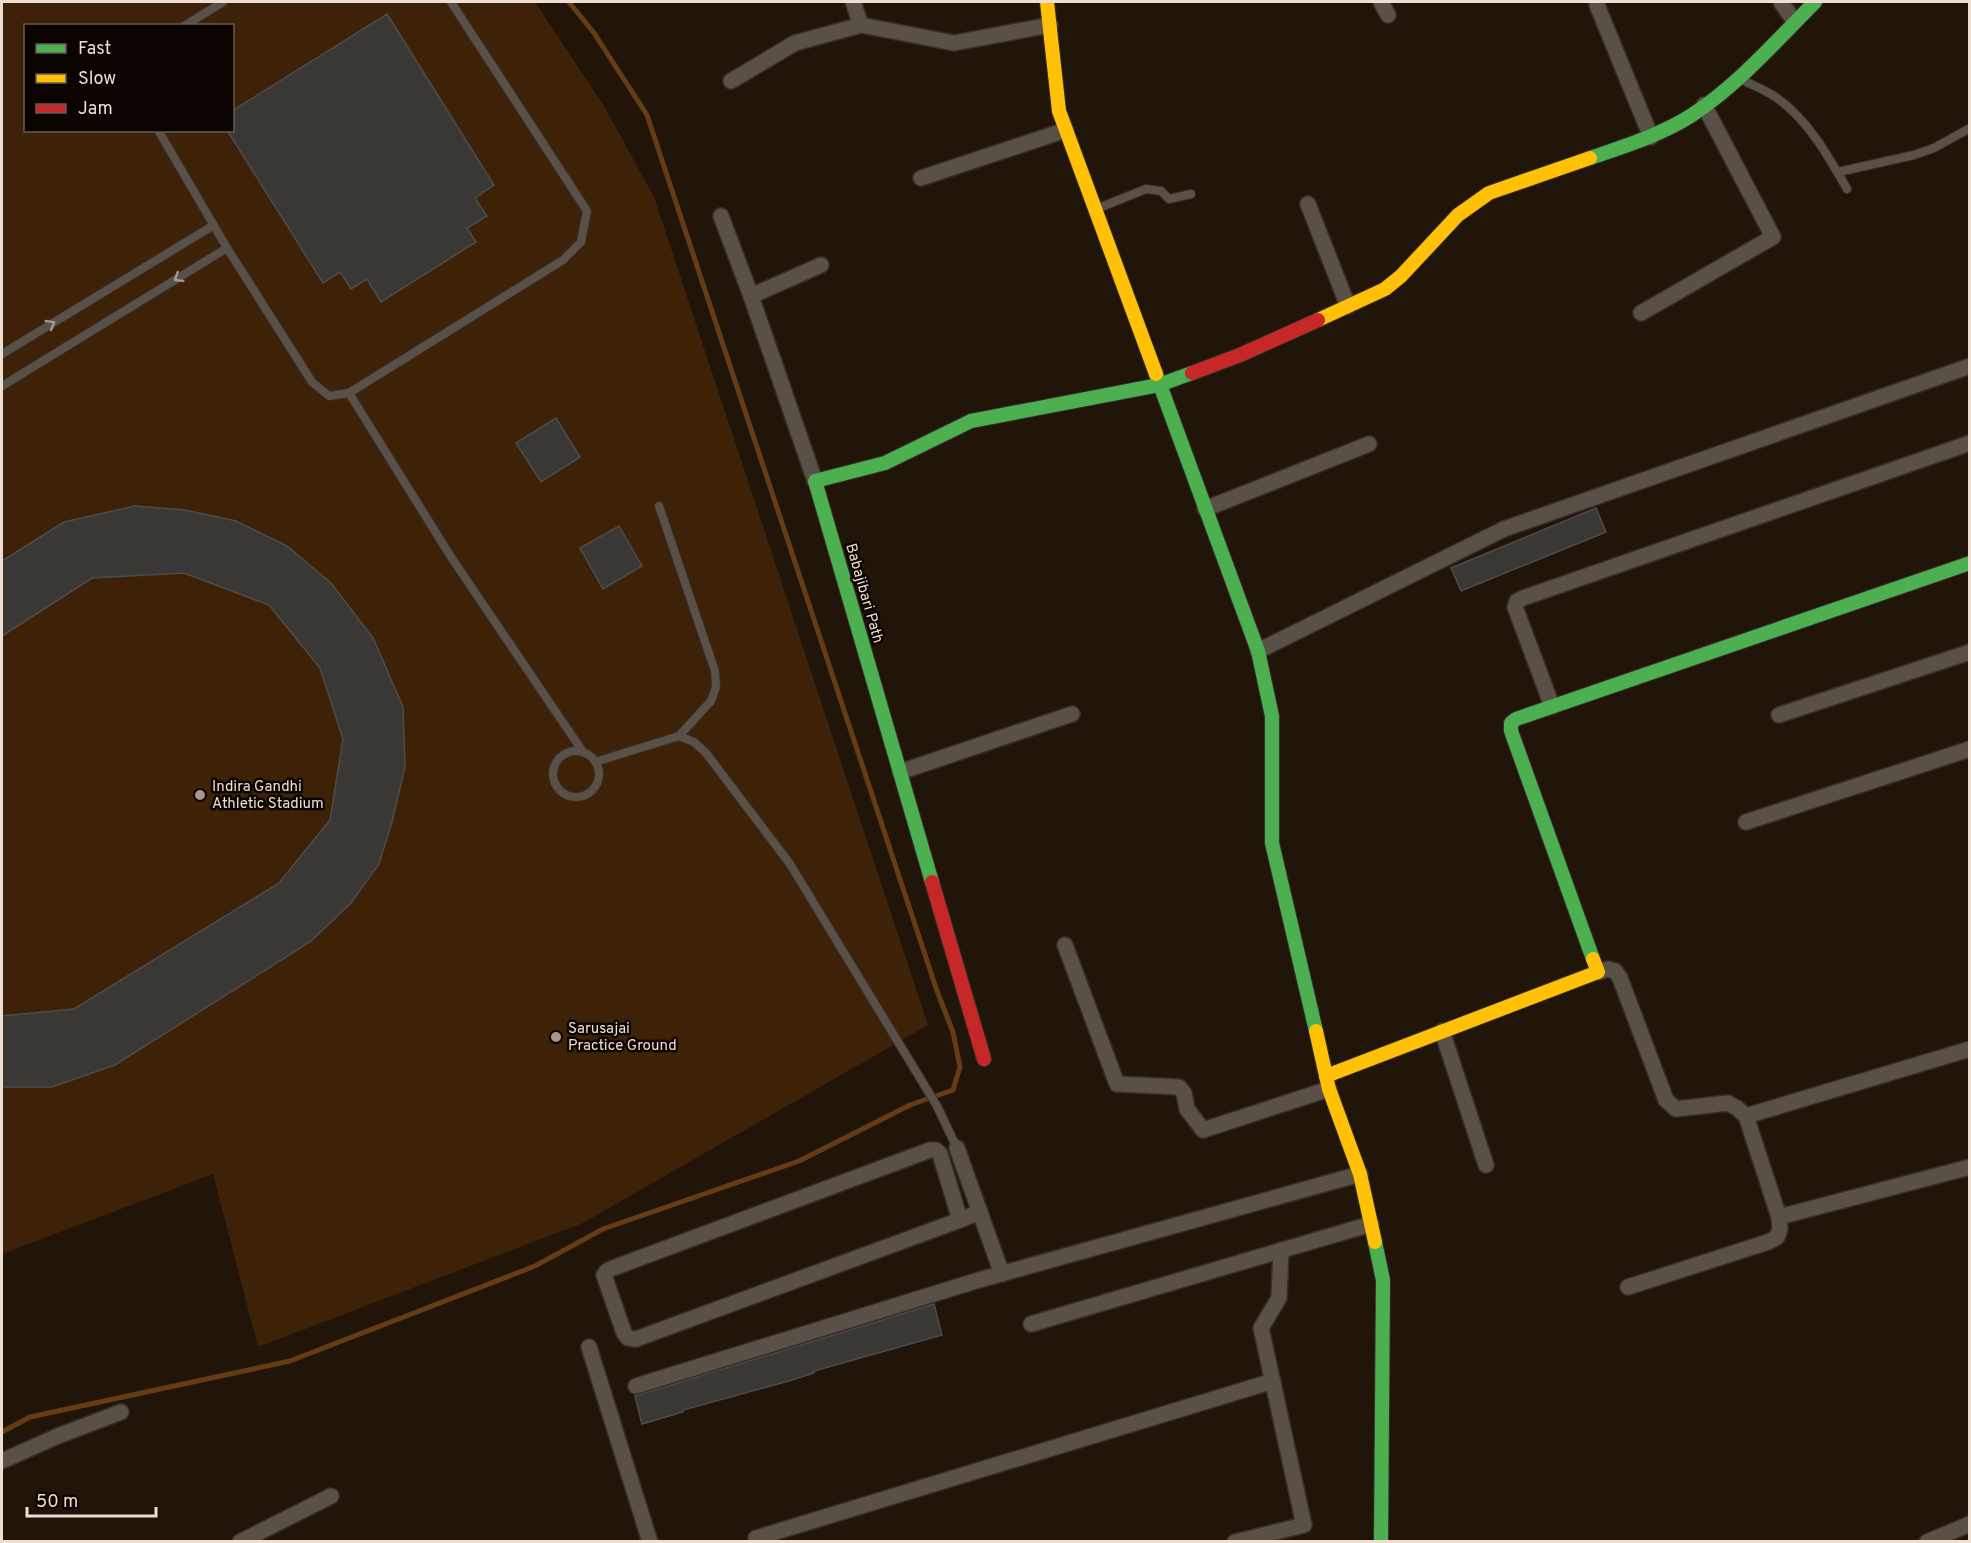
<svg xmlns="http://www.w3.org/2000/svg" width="1971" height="1543" font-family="Overpass,sans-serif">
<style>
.green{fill:#3e2207;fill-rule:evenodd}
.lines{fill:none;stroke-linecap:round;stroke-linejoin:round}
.stream{stroke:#653c13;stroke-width:5}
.building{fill:#393835;stroke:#4b4c4b;stroke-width:1.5}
.lane-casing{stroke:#382e28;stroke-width:10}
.street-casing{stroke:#382e28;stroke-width:18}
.fast-casing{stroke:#382e28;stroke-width:16}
.slow-casing{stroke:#382e28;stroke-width:16}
.jam-casing{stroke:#382e28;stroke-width:16}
.lane{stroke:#595047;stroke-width:8}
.street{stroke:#595047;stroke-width:15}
.fast{stroke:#4caf50;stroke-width:14}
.slow{stroke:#ffc107;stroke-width:14}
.jam{stroke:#c62828;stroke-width:14}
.oneway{stroke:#a4978c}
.poi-dot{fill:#a6988b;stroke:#0c0400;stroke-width:2}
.labels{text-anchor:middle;stroke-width:5;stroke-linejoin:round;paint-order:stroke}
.street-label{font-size:15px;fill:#eeded1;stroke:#0c0400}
.poi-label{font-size:15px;fill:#eeded1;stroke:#0c0400;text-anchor:start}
</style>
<rect width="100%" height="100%" fill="#21150a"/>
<path class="green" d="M2,2H535L604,106L654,197L928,1025L583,1223L258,1347L213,1174L2,1254ZM26,26H232V130H26Z"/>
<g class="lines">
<path class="stream" d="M2,1432L30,1417L290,1361L535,1266L603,1229L799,1161L910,1105L953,1090L960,1067L953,1032L937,991L647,115L594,33L569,2"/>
</g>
<g class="building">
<path d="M387,14L494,185L475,198L487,216L467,228L476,242L381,302L367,279L351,289L340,272L323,283L227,130H232V111Z"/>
<path d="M556,418L580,457L541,482L516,443Z"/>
<path d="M135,506L185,510L236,521L287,546L331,583L373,638L403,707L405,767L392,822L379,864L351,903L310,942L115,1065L52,1087H2V1016L74,1009L279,883L330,820L343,739L320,668L269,605L184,573L92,578L2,636V561L64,522Z"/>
<path d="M1596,508L1606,532L1461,591L1451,568Z"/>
<path d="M619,526L642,566L603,589L580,548Z"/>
<path d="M934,1304L942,1335L814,1371V1373L789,1381L683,1410V1412L642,1424L635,1396Z"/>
</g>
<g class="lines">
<defs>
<g id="lane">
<path d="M184,26L223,2"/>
<path d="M1740,79C1752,85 1766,90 1777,98C1809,121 1828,156 1847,189"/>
<path d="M158,130L227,248L312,382L329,396L349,393L451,557L583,752"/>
<path d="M1838,172L1914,155L1934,148L1970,128"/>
<path d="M1096,209L1146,189L1161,191L1169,199L1191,194"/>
<path d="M2,354L214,225"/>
<path d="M2,386L227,248"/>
<path d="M349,393L563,260L581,242L587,211L451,2"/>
<path d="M659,506L715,671L716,687L711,701L679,736"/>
<circle cx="576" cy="774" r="23"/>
<path d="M595,762L679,736L694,742L706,753L790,864L937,1106L957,1148"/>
</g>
<g id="street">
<path d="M853,2L861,25"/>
<path d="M1381,2L1388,15"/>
<path d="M1781,2L1794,21"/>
<path d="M1597,5L1651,137"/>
<path d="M731,81L795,43L861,25L954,43L1050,25"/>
<path d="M921,178L1066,130"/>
<path d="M1308,204L1348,306"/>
<path d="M721,216L751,296"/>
<path d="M1641,313L1773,237L1704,105"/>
<path d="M815,481L751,296L821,265"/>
<path d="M1205,509L1369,444"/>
<path d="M1258,651L1504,529L1970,366"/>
<path d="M1552,706L1515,607L1517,601L1523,598L1970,443"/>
<path d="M1779,715L1970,652"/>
<path d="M900,772L1072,714"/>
<path d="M1746,822L1970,749"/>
<path d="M1065,945L1117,1084L1179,1087L1184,1093L1187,1109L1203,1130L1329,1089"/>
<path d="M1598,972L1608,969L1615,971L1620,978L1666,1100L1676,1109L1728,1103L1737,1108L1746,1116L1970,1049"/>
<path d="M1442,1031L1486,1165"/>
<path d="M1746,1116L1779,1217L1970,1167"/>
<path d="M957,1148L1002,1274"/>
<path d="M960,1220L940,1154L936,1150H930L613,1268L607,1271L604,1275L624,1333L628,1338L636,1339L960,1220L980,1212"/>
<path d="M1628,1287L1768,1242L1777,1237L1780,1229L1779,1217"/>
<path d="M1031,1324L1371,1224"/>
<path d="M589,1347L650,1542"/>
<path d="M636,1386L979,1280L1360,1174"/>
<path d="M2,1461L58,1436L121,1412"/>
<path d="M756,1538L1273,1381"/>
<path d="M240,1542L331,1496"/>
<path d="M1235,1542L1304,1525L1261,1328L1279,1298L1281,1250"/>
<path d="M1927,1542L1970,1524"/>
</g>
<g id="fast">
<path d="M1590,158C1625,146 1661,135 1692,115C1739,84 1776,41 1815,2"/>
<path d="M1156,374L1258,651L1272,716V843L1316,1031"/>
<path d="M932,882L815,481L885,463L971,421L1159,385L1192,373"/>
<path d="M1593,959L1511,731V723L1516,719L1970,563"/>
<path d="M1375,1242L1383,1280L1381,1542"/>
</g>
<g id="slow">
<path d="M1047,2L1059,111L1156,374"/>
<path d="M1318,320L1385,289L1401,276L1458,215L1489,193L1590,158"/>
<path d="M1316,1031L1329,1089L1360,1174L1375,1242"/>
<path d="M1326,1076L1598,972L1593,959"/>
</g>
<g id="jam">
<path d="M1192,373L1240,355L1318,320"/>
<path d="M932,882L984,1059"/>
</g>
</defs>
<use href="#lane" class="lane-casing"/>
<use href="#street" class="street-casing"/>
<use href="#fast" class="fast-casing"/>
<use href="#slow" class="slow-casing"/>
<use href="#jam" class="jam-casing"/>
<use href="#lane" class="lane"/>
<use href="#street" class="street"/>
<use href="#fast" class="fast"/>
<use href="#slow" class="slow"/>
<use href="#jam" class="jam"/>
</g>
<defs><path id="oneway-chevron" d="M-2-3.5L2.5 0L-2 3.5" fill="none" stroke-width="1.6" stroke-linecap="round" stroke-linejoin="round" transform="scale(1.5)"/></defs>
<g class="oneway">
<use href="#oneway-chevron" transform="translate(178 278) rotate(148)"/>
<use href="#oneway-chevron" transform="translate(51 324) rotate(-31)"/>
</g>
<g class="poi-dot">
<circle cx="200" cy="795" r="6"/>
<circle cx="556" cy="1037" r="6"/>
</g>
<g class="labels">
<g class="street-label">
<text transform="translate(865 593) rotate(74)" y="5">Babajibari Path</text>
</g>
<g class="poi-label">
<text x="212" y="791">Indira Gandhi<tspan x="212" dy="17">Athletic Stadium</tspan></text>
<text x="568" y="1033">Sarusajai<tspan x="568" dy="17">Practice Ground</tspan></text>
</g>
</g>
<rect width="1971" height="1543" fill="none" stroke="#eeded1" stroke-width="6"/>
<rect x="24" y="24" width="210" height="108" fill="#0c0400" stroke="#665b54" stroke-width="1.5"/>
<rect x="36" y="44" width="30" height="9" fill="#4caf50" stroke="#665b54" stroke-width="1.5"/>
<text x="78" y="54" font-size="18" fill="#eeded1">Fast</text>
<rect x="36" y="74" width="30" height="9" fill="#ffc107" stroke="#665b54" stroke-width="1.5"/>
<text x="78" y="84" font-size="18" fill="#eeded1">Slow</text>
<rect x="36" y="104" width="30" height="9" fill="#c62828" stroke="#665b54" stroke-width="1.5"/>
<text x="78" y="114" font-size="18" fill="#eeded1">Jam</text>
<path d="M27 1507v9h129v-9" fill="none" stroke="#eeded1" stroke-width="3"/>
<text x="36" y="1507" font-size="18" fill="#eeded1" stroke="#0c0400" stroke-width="4.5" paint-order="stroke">50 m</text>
</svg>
